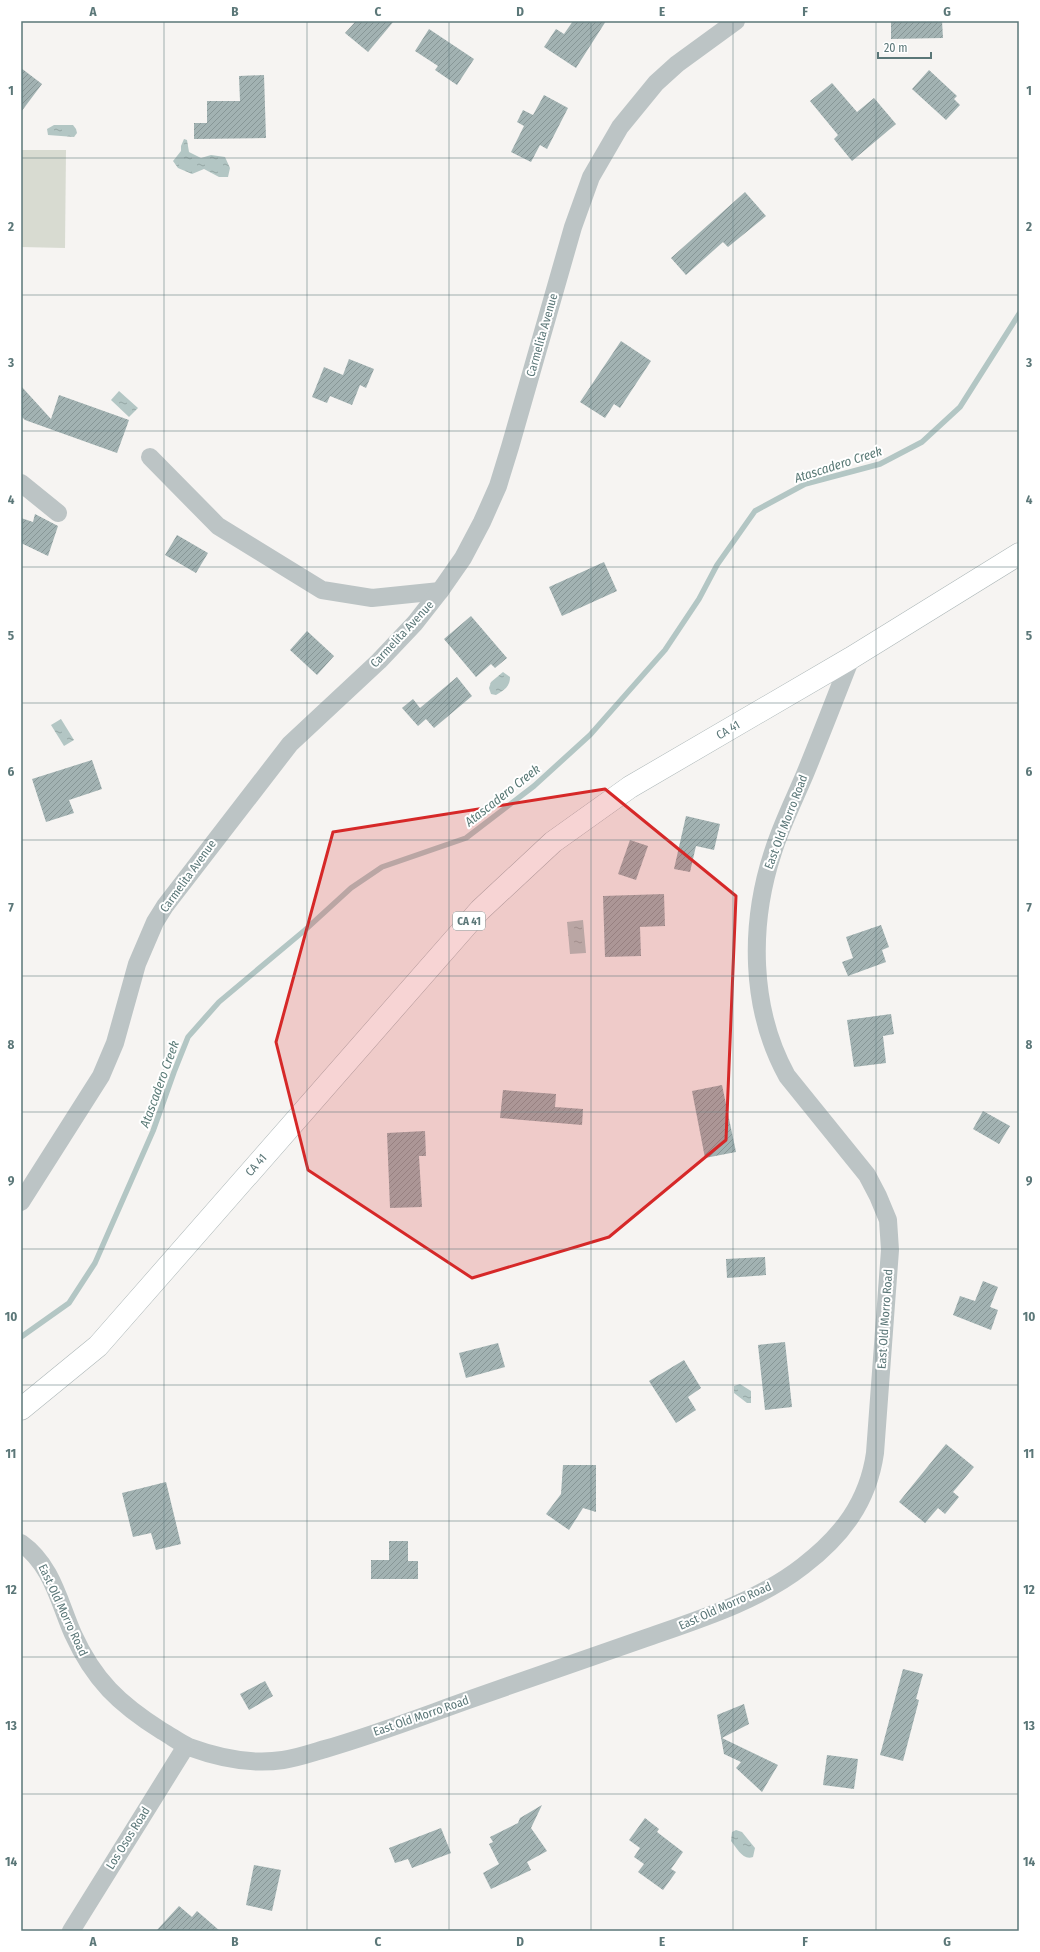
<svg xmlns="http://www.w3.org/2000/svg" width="1040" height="1952" font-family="'Fira Sans Condensed',sans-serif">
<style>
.pitch{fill:#d8dbd1}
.water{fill:url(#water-ripples)}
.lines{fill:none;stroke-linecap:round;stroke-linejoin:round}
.stream{stroke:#b3c6c4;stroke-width:5.5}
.building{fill:url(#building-hatch)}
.primary-casing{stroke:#adb7b8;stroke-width:23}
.minor{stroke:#bcc4c5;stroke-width:18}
.primary{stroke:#fff;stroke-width:22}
.marked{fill:#d62828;fill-opacity:0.2;stroke:#d62828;stroke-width:3;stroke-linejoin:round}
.grid{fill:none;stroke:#5b7778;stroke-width:1;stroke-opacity:0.55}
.labels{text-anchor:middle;stroke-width:4;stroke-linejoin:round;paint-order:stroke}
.shield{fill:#fff;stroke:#8ca0a0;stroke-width:1}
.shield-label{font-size:11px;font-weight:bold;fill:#5b7778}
.street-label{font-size:12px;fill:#5b7778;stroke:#fff}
.water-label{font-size:13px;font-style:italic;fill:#5a7a76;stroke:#fff}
.neatline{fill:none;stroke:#5b7778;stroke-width:1.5}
.grid-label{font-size:13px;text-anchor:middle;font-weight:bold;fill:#5b7778}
</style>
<defs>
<pattern id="water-ripples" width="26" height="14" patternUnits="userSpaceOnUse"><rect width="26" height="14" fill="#b3c6c4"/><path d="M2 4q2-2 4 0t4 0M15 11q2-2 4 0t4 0" fill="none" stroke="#95a6a4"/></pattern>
<pattern id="building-hatch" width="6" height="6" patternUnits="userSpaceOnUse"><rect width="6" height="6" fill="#a2b2b2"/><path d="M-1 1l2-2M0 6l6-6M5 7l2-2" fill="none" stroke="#879696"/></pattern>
</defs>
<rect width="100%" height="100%" fill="#f6f4f2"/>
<path class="pitch" d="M21,150H66L65,248L21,247Z"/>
<g class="water">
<path d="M54,125H73L76,129L77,133L74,137L48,135L47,129Z"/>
<path d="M184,139L187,140L189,152L201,158L211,155L225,157L230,168L228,177H219L204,169L192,174L178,168L173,161L181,151V146Z"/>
<path d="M119,391L138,408L129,417L111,400Z"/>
<path d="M503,672L510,677C510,687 504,690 496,695L491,694L489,688L491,682Z"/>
<path d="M61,719L74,740L64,746L51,725Z"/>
<path d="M583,920L586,953L570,954L567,922Z"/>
<path d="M740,1384L751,1391V1403H747L734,1393V1386Z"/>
<path d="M736,1830L742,1832L755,1848L753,1857C743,1861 737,1848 731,1841L732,1832Z"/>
</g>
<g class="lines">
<path class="stream" d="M21,1337L69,1303L95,1263L153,1131L174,1072L188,1037L219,1002L305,930L351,888L382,867L466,838L534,786L590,735L665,650L699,599L717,565L755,511L805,484L880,464L922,442L960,407L1019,314"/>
</g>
<g class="building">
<path d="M356,21H394L368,52L345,33Z"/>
<path d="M573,21H606L576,68L544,47L556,29L564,34Z"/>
<path d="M891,21H942L943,38L891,39Z"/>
<path d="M429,29L474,59L457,85L435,70L438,66L415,51Z"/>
<path d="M21,68L42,84L21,112Z"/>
<path d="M929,70L957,96L954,99L960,105L946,120L912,89Z"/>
<path d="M264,75L266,138L194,139V123H207V101H240L239,76Z"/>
<path d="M832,83L857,112L874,98L896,124L852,161L834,139L838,135L810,101Z"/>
<path d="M544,95L568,108L547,149L540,145L531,162L511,152L524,126L517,122L523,110L533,115Z"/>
<path d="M745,192L766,216L728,247L723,242L686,275L671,258Z"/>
<path d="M621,341L651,361L620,408L614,404L605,418L580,402Z"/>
<path d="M349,359L374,369L366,388L360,385L352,405L330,396L327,403L312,397L324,367L343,375Z"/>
<path d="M21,386L51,419L59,395L129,420L117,453L25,420L21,416Z"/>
<path d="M35,514L58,526L48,556L21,543V518L33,522Z"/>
<path d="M177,535L208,553L196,573L165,555Z"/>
<path d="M604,562L617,591L562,616L549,587Z"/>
<path d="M471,616L507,658L495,668L491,664L476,677L444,639Z"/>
<path d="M307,631L334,656L317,675L290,650Z"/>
<path d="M457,677L472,696L434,728L426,719L418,726L402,708L413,699L420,708Z"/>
<path d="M92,760L102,789L69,800L74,813L46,822L32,779Z"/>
<path d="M686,816L720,824L714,850L696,846L690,872L674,869Z"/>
<path d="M630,840L648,846L636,880L618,874Z"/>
<path d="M664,894L665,926L640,927L641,956L605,957L603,896Z"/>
<path d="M881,925L889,947L882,950L886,962L848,976L842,962L853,958L846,937Z"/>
<path d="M891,1014L894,1034L883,1036L886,1063L854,1067L847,1020Z"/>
<path d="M722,1085L736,1152L705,1158L692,1091Z"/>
<path d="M503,1090L556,1094L555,1107L583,1109L582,1125L500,1118Z"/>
<path d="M983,1111L1010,1126L999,1144L973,1129Z"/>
<path d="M425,1131L426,1156H419L422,1207L390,1208L387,1133Z"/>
<path d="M765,1257L766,1275L727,1278L726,1259Z"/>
<path d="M983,1281L998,1287L990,1307L998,1310L991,1330L953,1315L960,1296L975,1301Z"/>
<path d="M785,1342L792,1407L765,1410L758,1345Z"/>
<path d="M498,1343L505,1367L466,1378L459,1353Z"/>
<path d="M684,1360L701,1388L688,1397L696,1410L676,1423L649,1381Z"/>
<path d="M946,1444L974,1467L953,1492L959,1497L945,1514L938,1508L925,1523L899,1502Z"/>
<path d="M563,1465H596V1512L583,1508L569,1530L546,1514L561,1494Z"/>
<path d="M166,1482L181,1544L156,1550L151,1533L133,1537L122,1493Z"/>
<path d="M389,1541H408V1561H418V1579H371V1560H389Z"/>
<path d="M903,1669L923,1674L916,1699L919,1700L903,1761L880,1755Z"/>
<path d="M265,1681L273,1696L249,1710L240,1694Z"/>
<path d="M744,1704L749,1724L722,1738L778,1765L762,1792L736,1768L741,1762L724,1754L717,1715Z"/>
<path d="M827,1755L858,1759L854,1789L823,1785Z"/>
<path d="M542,1805L531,1828L547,1851L527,1862L531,1870L491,1889L483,1873L499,1864L489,1844L493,1842L490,1837L518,1823L520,1818Z"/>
<path d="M645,1818L659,1829L657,1832L683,1852L671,1869L676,1872L663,1890L638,1872L644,1864L634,1857L640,1848L629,1840Z"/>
<path d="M441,1828L451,1853L412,1868L408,1859L395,1863L389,1848Z"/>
<path d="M254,1865L281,1870L272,1911L246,1905Z"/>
<path d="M179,1906L192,1917L197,1911L220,1931H156Z"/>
</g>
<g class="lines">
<defs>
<path id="primary" d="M21,1409L98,1346L480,910L553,842L630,787L851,658L1019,554"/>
</defs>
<use href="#primary" class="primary-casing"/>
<g class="minor">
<path d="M150,457L218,526L322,590L372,598L440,591"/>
<path d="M21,483L58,513"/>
<path d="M21,1202L101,1076L115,1043L137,964L155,922L165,906L290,744L379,661L415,623L440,591L463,558L482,522L498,486L510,447L573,227L591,177L620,127L656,83L677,64L736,21"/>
<path d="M21,1543C52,1565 59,1602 73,1634C94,1680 119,1704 162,1731C171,1736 180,1743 189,1747C219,1758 251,1765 283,1760C297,1758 311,1753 325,1749C374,1735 423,1716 471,1699C528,1679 586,1659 643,1639C697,1620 757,1602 803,1566C842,1536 868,1502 875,1453L890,1250L888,1220L878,1196L867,1175L787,1076C750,1009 749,925 773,852C781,826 794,800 805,774C821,735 836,696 851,658"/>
<path d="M71,1931L186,1746"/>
</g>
<use href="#primary" class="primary"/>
</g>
<path class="marked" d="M605,789L736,896L726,1140L609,1237L472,1278L308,1170L276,1042L333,832Z"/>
<path class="grid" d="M164,21V1931M307,21V1931M449,21V1931M591,21V1931M733,21V1931M876,21V1931M21,158H1019M21,295H1019M21,431H1019M21,567H1019M21,703H1019M21,840H1019M21,976H1019M21,1112H1019M21,1249H1019M21,1385H1019M21,1521H1019M21,1657H1019M21,1794H1019"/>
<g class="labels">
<rect class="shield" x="453" y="912" width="32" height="18" rx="3"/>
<g class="shield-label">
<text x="469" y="925">CA 41</text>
</g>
<g class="street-label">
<text transform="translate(542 335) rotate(-74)" y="4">Carmelita Avenue</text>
<text transform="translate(402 634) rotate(-47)" y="4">Carmelita Avenue</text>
<text transform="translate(728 730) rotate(-30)" y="4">CA 41</text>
<text transform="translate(786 822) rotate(-69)" y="4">East Old Morro Road</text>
<text transform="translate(188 876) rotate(-54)" y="4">Carmelita Avenue</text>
<text transform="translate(256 1165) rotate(-49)" y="4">CA 41</text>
<text transform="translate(885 1319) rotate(-86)" y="4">East Old Morro Road</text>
<text transform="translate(725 1606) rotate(-24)" y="4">East Old Morro Road</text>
<text transform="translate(63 1610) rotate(65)" y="4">East Old Morro Road</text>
<text transform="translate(421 1716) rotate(-19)" y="4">East Old Morro Road</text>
<text transform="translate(128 1838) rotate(-58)" y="4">Los Osos Road</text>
</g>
<g class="water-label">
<text transform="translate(838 464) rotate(-18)" y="5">Atascadero Creek</text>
<text transform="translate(502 795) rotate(-38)" y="5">Atascadero Creek</text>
<text transform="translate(159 1084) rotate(-70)" y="5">Atascadero Creek</text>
</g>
</g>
<rect width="1040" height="1952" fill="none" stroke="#ffffff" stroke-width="44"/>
<path d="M878 52v6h53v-6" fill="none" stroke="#5b7778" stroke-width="2"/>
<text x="884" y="52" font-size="12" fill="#5b7778" stroke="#ffffff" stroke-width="3" paint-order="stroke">20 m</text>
<rect x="22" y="22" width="996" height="1908" class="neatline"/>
<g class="grid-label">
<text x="93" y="16">A</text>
<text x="235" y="16">B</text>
<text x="378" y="16">C</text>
<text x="520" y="16">D</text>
<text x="662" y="16">E</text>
<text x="805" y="16">F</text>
<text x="947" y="16">G</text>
<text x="11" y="95">1</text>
<text x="1029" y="95">1</text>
<text x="11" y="231">2</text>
<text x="1029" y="231">2</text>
<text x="11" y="367">3</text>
<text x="1029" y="367">3</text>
<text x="11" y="504">4</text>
<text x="1029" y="504">4</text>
<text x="11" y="640">5</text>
<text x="1029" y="640">5</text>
<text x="11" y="776">6</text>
<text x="1029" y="776">6</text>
<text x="11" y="912">7</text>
<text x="1029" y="912">7</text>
<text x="11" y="1049">8</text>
<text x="1029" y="1049">8</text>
<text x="11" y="1185">9</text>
<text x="1029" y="1185">9</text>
<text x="11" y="1321">10</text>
<text x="1029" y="1321">10</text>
<text x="11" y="1458">11</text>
<text x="1029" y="1458">11</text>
<text x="11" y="1594">12</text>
<text x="1029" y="1594">12</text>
<text x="11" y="1730">13</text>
<text x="1029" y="1730">13</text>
<text x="11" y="1866">14</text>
<text x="1029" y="1866">14</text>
<text x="93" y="1946">A</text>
<text x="235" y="1946">B</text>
<text x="378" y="1946">C</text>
<text x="520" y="1946">D</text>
<text x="662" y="1946">E</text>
<text x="805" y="1946">F</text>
<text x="947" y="1946">G</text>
</g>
</svg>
